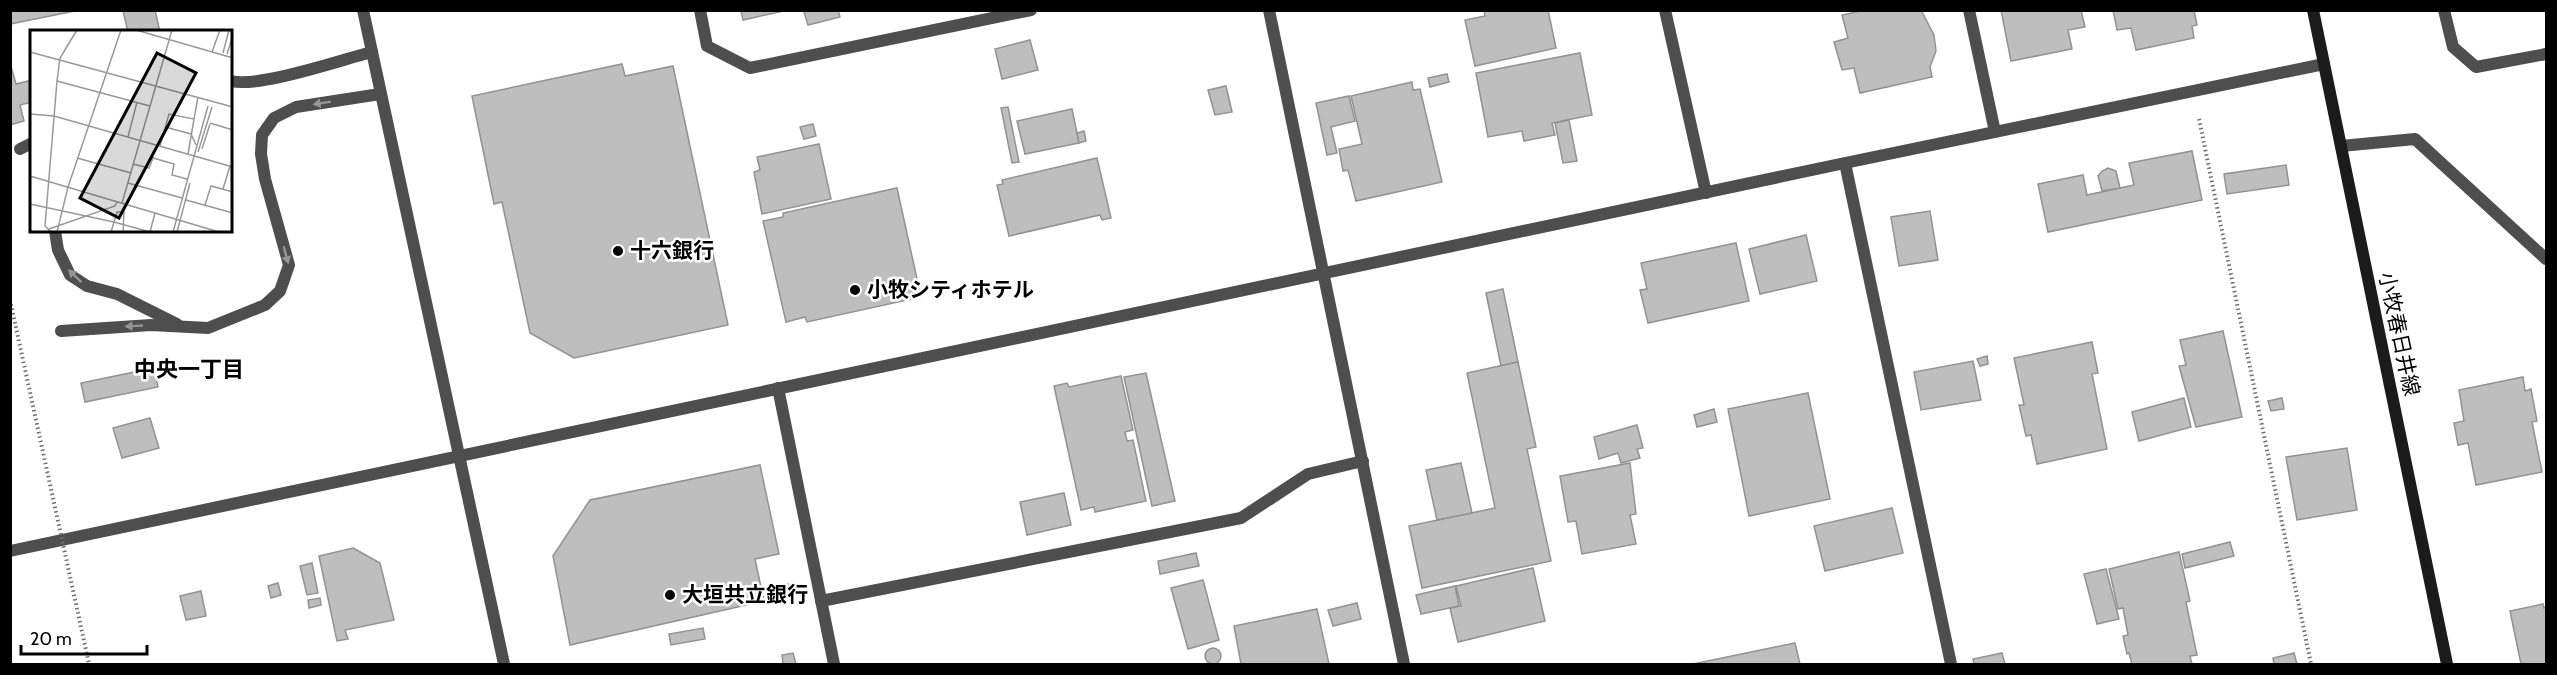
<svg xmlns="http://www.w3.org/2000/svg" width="2557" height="675" font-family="Cabin,'Noto Sans JP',sans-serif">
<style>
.building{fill:#bebebe;stroke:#929292;stroke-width:1.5}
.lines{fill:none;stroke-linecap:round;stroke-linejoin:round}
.path{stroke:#707070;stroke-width:4;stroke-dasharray:1.5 3;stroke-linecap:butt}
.service{stroke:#4e4e4e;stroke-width:12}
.minor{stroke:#4e4e4e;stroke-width:12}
.tertiary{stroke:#4e4e4e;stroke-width:12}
.secondary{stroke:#1b1b1b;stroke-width:12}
.path-bridge{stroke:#707070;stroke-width:4;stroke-dasharray:1.5 3;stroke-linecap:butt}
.oneway{fill:#959595}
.poi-dot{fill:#000;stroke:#fff;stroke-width:2}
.labels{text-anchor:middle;stroke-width:5;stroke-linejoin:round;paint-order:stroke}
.poi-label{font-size:21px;font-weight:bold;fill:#000;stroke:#fff;text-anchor:start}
.street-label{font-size:21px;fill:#000;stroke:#fff}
.neighbourhood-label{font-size:22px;font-weight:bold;fill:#000;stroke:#fff}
.inset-road{fill:none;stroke:#999;stroke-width:1.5}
.view{fill:#000;fill-opacity:0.15;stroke:#000;stroke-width:3}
.inset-edge{fill:none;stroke:#000;stroke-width:3}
</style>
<rect width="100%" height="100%" fill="#fff"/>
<g class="building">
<path d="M10,10H80L10,24Z"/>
<path d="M155,10L160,32H128L123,11Z"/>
<path d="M739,10H788L743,20L741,11Z"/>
<path d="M811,10H838L840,17L808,25L804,12Z"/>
<path d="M1484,10H1548L1556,48L1475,66L1465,20L1485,16Z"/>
<path d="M1865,10H1921L1934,35L1936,51L1930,67L1932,77L1860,93L1854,68L1842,70L1834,42L1848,38L1842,15Z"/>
<path d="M2001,10H2081L2085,27L2068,30L2072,49L2011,61Z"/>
<path d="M2113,10H2194L2197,25L2192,26L2194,38L2136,50L2131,28L2117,30Z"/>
<path d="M1030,40L1038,70L1002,79L995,49Z"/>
<path d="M1580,53L1592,115L1552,123L1555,135L1524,141L1522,131L1488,137L1476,73Z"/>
<path d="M10,63L16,84L32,80V102L20,105L24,121L10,125Z"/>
<path d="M622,64L625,76L673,66L728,325L574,358L530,333L502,202L494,204L472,96Z"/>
<path d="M1447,74L1449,82L1430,87L1428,78Z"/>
<path d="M1412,82L1413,90L1420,89L1442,182L1356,201L1348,170L1343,171L1339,149L1362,144L1351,96Z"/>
<path d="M1226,86L1232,112L1215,115L1208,90Z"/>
<path d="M1349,96L1355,121L1331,127L1337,153L1327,155L1316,103Z"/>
<path d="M1008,107L1019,162L1012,163L1001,108Z"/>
<path d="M1072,109L1079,143L1025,154L1017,121Z"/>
<path d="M1569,120L1577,161L1563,163L1555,123Z"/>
<path d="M813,124L816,136L804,139L800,127Z"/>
<path d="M1084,131L1086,141L1079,143L1077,133Z"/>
<path d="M819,144L831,199L762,214L754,172L760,170L757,157Z"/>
<path d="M2192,151L2202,200L2048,232L2038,184L2083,175L2087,195L2134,185L2129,163Z"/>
<path d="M1097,158L1111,218L1102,220L1100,215L1009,236L997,185L1003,184L1002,180Z"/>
<path d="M2286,165L2289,185L2227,194L2224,174Z"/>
<path d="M2108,168L2116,171L2120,188L2102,191L2098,176L2102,171Z"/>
<path d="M897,188L921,297L807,322L805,317L786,322L763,221L783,217V213Z"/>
<path d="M1930,211L1938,260L1899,266L1891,217Z"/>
<path d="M1806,235L1817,281L1760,294L1749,249Z"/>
<path d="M1736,243L1749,301L1648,323L1640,290L1647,289L1641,263Z"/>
<path d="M1503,289L1518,362L1501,366L1486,293Z"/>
<path d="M2223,331L2242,417L2196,427L2179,366L2186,365L2180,340Z"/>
<path d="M2092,342L2098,373L2092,374L2107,449L2037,464L2031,435L2026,436L2019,405H2024L2014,358Z"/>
<path d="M1987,356L1988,364L1980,366L1977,359Z"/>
<path d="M1973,361L1981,400L1921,410L1914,372Z"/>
<path d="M1518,362L1536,447L1527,449L1551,561L1422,588L1409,526L1495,508L1467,373Z"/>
<path d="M154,368L158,387L85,402L81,383Z"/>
<path d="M1146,373L1175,501L1152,506L1124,377Z"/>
<path d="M1121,376L1133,430L1125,432L1127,441L1133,440L1146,501L1095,512L1094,507L1081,510L1054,386L1067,383L1069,387Z"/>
<path d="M2523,377L2525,391L2531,389L2537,421L2532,422L2542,472L2476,485L2468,443L2458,445L2454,423L2464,421L2459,390Z"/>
<path d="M1808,393L1830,499L1749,516L1728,409Z"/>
<path d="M2184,398L2191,427L2139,441L2132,412Z"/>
<path d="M2282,398L2284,409L2271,411L2268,401Z"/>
<path d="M1714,409L1717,422L1697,427L1694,415Z"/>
<path d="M150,418L159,448L122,458L113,428Z"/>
<path d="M1637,425L1643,448L1637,449L1640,458L1621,463L1618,453L1599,459L1594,437Z"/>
<path d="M2347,448L2357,510L2297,520L2286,457Z"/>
<path d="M1461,463L1472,513L1437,520L1426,470Z"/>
<path d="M1630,463L1636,514L1630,515L1636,544L1582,554L1576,521L1568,522L1560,476Z"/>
<path d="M760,465L779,554L755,559L764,601L570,645L553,556L590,500Z"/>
<path d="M1064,493L1071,525L1027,535L1020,502Z"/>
<path d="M1892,508L1903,553L1825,571L1814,526Z"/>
<path d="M2230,542L2234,556L2185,568L2182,554Z"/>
<path d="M353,548L380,563L394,620L345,630L348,639L337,641L319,556Z"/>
<path d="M2179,552L2190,601L2186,602L2197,655L2190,656L2192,664H2132L2129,653L2127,654L2123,636L2128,635L2123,608L2118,609L2109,569Z"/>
<path d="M1196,553L1199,566L1160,574L1158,561Z"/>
<path d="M312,563L318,593L307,595L300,566Z"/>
<path d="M1533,568L1545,621L1458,642L1450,608L1461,606L1456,586Z"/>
<path d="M2106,569L2119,619L2097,624L2084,574Z"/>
<path d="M1203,580L1219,640L1188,649L1171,588Z"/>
<path d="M278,583L281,595L271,598L268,586Z"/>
<path d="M788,584L792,598L771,603L767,590Z"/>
<path d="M1455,586L1459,606L1421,614L1416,595Z"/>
<path d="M201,591L206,616L186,620L180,596Z"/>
<path d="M320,598L321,605L309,608L308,600Z"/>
<path d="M1357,603L1361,619L1333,626L1328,610Z"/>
<path d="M2543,604L2544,608L2546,607V664H2521L2510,611Z"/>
<path d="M1317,609L1329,664H1241L1234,626Z"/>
<path d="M703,628L705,639L671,645L669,634Z"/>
<path d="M1795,643L1800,664H1693Z"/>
<circle cx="1213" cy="656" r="8"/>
<path d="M793,653L796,664H783L782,655Z"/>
<path d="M2002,653L2005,664H1974L1973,659Z"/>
<path d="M2294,653L2297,664H2274L2273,658Z"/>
</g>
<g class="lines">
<path class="path" d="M2199,119L2311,664"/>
<g class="service">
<path d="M231,81C260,88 340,60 372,52"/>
<path d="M20,149L32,143"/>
<path d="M55,231L58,250L70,275L87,286L117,294L177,324"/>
<path d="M61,331L151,325L208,328L265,305L280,291L289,265L265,179L261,154L262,135L274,118L296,107L380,94"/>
</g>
<g class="minor">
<path d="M700,10L707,46L750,68L1031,10"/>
<path d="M1665,10L1706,193"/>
<path d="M1969,10L1995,132"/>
<path d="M2444,10L2453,47L2476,67L2546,54"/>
<path d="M2341,146L2415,139L2546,259"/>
<path d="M1845,163L1951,664"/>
<path d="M778,388L834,664"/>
<path d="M821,601L1241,518L1308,474L1363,461"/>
</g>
<g class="tertiary">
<path d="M363,10L504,664"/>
<path d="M1269,10L1404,664"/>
<path d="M10,551L1845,163L2324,64"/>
</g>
<path class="secondary" d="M2313,10L2447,664"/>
<path class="path-bridge" d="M10,300L89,664"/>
</g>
<defs><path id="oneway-solid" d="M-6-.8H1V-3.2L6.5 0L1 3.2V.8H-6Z" transform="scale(1.5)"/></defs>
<g class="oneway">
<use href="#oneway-solid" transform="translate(322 103) rotate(171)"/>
<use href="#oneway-solid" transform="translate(286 255) rotate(75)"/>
<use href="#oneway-solid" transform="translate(75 276) rotate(-136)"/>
<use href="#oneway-solid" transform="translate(134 326) rotate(177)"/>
</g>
<g class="poi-dot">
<circle cx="618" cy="251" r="6"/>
<circle cx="855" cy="290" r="6"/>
<circle cx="670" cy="595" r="6"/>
</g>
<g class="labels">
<g class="poi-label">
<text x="630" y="258">十六銀行</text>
<text x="867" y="297">小牧シティホテル</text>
<text x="682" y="602">大垣共立銀行</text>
</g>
<g class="street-label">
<text transform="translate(2399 334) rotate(78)" y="7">小牧春日井線</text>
</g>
<g class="neighbourhood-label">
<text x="189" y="377">中央一丁目</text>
</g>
</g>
<g transform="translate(30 30)">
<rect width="202" height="202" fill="#fff"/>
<path class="inset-road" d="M106,0L203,28M0,22L203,77M182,22L190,0M193,23L199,0M197,24L203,5M27,51L120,76M0,84L24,86L203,137M164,89L168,67M180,93L203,100M135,97L161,104L166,115M98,107L107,72M130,116L139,84L164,89L158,124M172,119L180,94M168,122L182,77M47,128L101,143M103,134L119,138L123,128L144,134L142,145L157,149M0,146L189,202M98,153L152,168M193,159L200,136M156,170L203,183M92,173L142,0M0,174L84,192L81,202M175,175L181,156L203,162M94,182H87L84,192L120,202M19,199L85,176L87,172M21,202L15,196L27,51L30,28L47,0M27,202L38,157L91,0M93,202L94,181M120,202L125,183M143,202L178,76M147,202L160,153"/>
<path class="view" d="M127,23L166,43L89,188L50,168Z"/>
<rect width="202" height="202" class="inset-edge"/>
</g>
<rect width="2557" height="675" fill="none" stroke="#000000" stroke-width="24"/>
<path d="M21 645v9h126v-9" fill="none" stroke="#000000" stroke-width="3"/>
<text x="30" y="645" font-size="18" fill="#000000" stroke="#ffffff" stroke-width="4.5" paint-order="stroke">20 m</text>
</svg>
